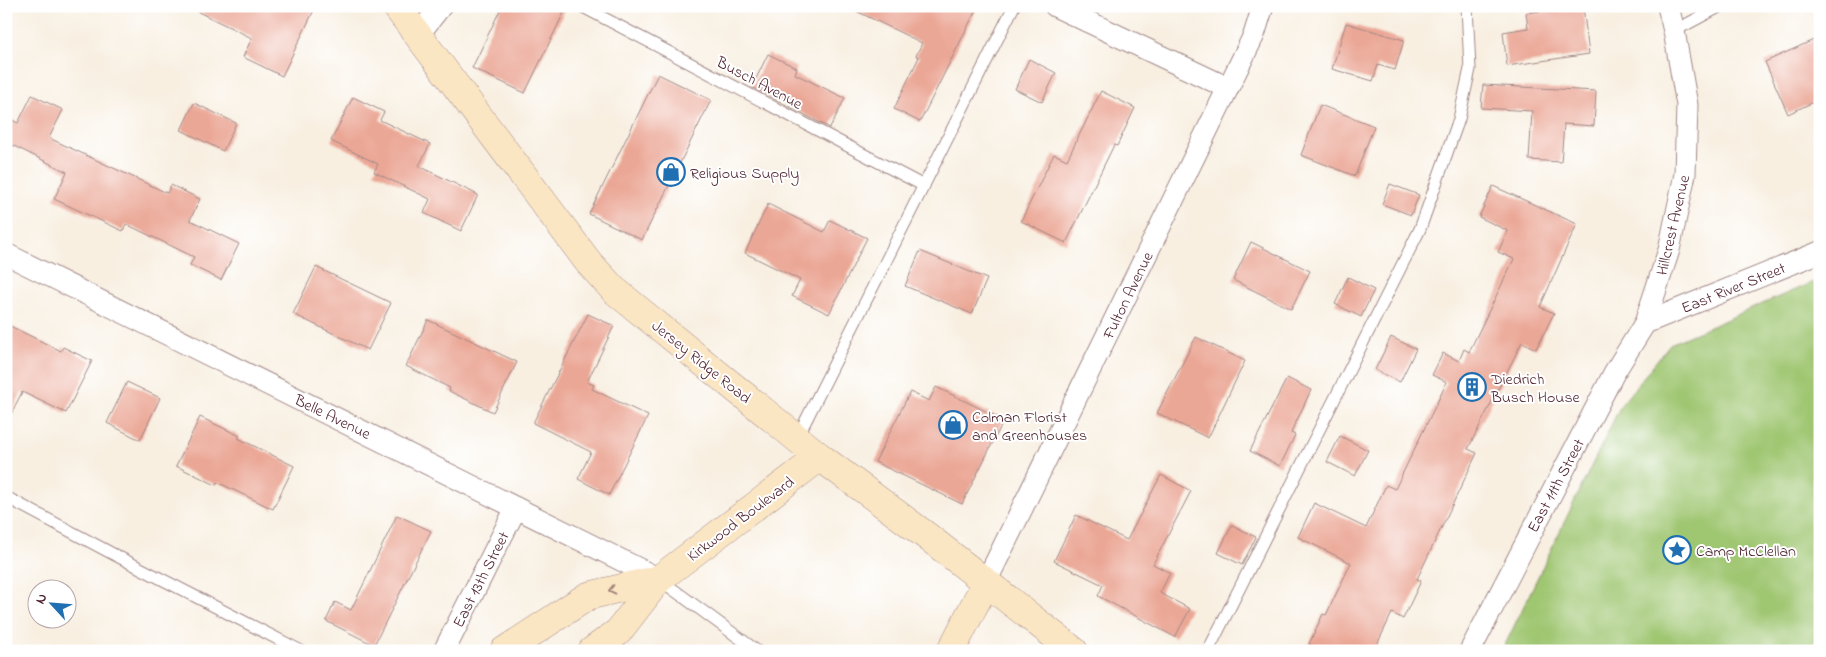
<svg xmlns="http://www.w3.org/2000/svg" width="1826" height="657" font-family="'Indie Flower',sans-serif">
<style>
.green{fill:#9fc671;stroke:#74724e}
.building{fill:#eba796}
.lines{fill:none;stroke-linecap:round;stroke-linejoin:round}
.lane-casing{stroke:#a18786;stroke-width:13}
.street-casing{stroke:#a18786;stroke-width:23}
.secondary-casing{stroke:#a18786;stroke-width:29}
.lane{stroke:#fff;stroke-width:11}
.street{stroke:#fff;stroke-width:21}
.secondary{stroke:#fbe6c4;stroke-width:28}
.oneway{stroke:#a28278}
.labels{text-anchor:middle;stroke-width:4;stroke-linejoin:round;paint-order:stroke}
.street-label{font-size:16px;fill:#4a1f2b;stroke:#fff}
.poi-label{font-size:16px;fill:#4a1f2b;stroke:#fff;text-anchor:start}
</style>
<rect width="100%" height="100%" fill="#fff"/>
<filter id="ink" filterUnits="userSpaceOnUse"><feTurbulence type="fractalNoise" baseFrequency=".02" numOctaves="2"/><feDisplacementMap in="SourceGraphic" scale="10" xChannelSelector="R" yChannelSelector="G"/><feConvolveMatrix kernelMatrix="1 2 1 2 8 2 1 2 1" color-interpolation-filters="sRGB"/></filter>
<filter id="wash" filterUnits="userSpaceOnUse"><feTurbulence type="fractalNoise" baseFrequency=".0096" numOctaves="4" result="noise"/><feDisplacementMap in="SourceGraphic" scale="20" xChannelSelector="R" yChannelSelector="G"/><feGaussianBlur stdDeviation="1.12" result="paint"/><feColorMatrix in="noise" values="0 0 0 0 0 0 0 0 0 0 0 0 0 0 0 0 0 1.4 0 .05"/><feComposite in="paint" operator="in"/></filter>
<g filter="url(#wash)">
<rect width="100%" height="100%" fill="#f8efe1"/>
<path class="green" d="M1820,279V651H1502L1621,405L1670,344Z"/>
<g id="blocks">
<g class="building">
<path d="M186,6H316L282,76L243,57L252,38Z"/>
<path d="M502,6H567L525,93L472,68Z"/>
<path d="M846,6H978L920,122L894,109L919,57L916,56L922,43Z"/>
<path d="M1573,6H1583L1589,54L1507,66L1503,32L1528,28L1526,13Z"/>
<path d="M1346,23L1404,40L1395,70L1378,65L1373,81L1332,69Z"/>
<path d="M1820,37V99L1788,114L1765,62Z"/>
<path d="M768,54L797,68L795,74L845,98L830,128L752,87Z"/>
<path d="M1029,59L1056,73L1042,102L1015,89Z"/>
<path d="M658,74L711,100L642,240L589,214Z"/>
<path d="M1483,85L1596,91L1594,126L1564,124L1561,162L1529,160L1532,111L1481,108Z"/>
<path d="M1101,91L1135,108L1117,146L1114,145L1066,243L1021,221L1054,154L1067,160Z"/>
<path d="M32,95L63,110L49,138L167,193L171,185L200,199L190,220L239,244L221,280L190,265L194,257L126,224L123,231L54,199L67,172L6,142V117L18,123Z"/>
<path d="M353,97L384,112L380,120L430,144L419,166L478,195L461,231L424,213L430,199L374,172L378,164L331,141Z"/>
<path d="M194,103L236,123L223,151L181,130Z"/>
<path d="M1320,105L1374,126L1355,176L1301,155Z"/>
<path d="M1390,184L1419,195L1411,215L1382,204Z"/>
<path d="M1493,186L1577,224L1540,307L1554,313L1536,349L1522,342L1468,449L1477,453L1417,579L1421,581L1403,619L1392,613L1374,651H1322L1309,644L1323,614L1326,615L1351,563L1298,537L1314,503L1366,528L1386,485L1395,489L1447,382L1432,375L1443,353L1459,361L1464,349L1469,352L1514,259L1498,252L1508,231L1479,217Z"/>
<path d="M768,204L824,232L830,220L867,238L829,314L792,296L800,280L745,253Z"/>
<path d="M1251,242L1310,271L1291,309L1233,280Z"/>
<path d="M920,251L987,279L972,314L905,286Z"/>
<path d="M316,267L391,303L368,350L293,314Z"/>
<path d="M1348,277L1374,290L1361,317L1335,304Z"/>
<path d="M588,314L614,326L587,382L594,385L592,389L648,416L609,495L578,479L591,452L533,423Z"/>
<path d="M428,320L517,362L493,412L449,391L450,388L406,366Z"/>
<path d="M6,324L61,351L63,347L92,361L66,413L22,392L6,424Z"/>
<path d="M1196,337L1245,361L1208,438L1157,413Z"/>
<path d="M1391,337L1416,349L1400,382L1375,370Z"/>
<path d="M1287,378L1311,390L1291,433L1295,435L1280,466L1250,451Z"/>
<path d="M127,382L160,398L140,440L107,423Z"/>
<path d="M936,387L1004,420L962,504L875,462L910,392L929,401Z"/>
<path d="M200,417L240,436L238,438L294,466L273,509L217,482L216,485L176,466Z"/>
<path d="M1340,436L1368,450L1355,476L1327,462Z"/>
<path d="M1161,475L1191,491L1153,564L1170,573L1160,593L1190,609L1175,637L1098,596L1103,585L1054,561L1076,515L1127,540Z"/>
<path d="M397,515L431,531L374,645L326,621L335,602L351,610Z"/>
<path d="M1232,525L1256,537L1242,565L1218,553Z"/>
</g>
</g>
</g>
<g filter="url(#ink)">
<use href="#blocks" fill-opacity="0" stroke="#a18786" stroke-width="1"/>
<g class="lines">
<defs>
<g id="lane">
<path d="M581,6L924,186"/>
<path d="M1674,31L1721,6"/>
<path d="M797,438L1014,6"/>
<path d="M6,497L113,554L301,651"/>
<path d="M659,579L757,651"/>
<path d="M1208,651L1420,229L1459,119L1470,69L1467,6"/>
</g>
<g id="street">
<path d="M1055,6L1228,88"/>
<path d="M418,35L441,6"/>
<path d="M6,254L659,579"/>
<path d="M1645,323L1820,252"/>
<path d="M986,582L1228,88L1254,35L1263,6"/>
<path d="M444,651L516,508"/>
<path d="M1470,651L1614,373L1645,323L1669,250L1685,174L1687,105L1674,31L1668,6"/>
</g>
<g id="secondary">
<path d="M396,6L589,263L614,290L820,457L928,537L1074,651"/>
<path d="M504,651L588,596L659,579"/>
<path d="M592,651L618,632L659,579L820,457"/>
<path d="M951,651L986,582"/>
</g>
</defs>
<use href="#lane" class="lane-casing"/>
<use href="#street" class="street-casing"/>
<use href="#secondary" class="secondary-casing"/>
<use href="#lane" class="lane"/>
<use href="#street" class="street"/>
<use href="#secondary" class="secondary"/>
</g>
<defs><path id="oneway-chevron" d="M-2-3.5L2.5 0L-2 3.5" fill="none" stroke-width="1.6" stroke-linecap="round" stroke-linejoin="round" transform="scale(1.25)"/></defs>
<use class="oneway" href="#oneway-chevron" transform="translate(612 590) rotate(167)"/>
</g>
<defs>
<symbol id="shop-ring" viewBox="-11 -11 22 22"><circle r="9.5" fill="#fff" stroke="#1f6fb2" stroke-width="1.5"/><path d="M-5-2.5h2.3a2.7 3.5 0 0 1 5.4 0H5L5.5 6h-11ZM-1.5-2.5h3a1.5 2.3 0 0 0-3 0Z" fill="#1f6fb2"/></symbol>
<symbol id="building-ring" viewBox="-11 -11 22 22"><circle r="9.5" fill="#fff" stroke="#1f6fb2" stroke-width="1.5"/><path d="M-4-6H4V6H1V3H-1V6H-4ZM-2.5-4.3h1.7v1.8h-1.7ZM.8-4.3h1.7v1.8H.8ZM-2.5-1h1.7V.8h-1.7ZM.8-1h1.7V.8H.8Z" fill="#1f6fb2"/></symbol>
<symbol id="sight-ring" viewBox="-11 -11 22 22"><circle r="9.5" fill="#fff" stroke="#1f6fb2" stroke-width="1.5"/><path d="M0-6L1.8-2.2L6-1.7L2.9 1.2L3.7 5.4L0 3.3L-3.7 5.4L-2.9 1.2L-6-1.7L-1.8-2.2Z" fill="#1f6fb2"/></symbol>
</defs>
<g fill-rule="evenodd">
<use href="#shop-ring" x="655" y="156" width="32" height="32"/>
<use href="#building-ring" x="1456" y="371" width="32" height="32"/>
<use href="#shop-ring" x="937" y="409" width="32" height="32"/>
<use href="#sight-ring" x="1661" y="534" width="32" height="32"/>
</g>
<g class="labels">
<g class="street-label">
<text transform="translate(760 82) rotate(28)" y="6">Busch Avenue</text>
<text transform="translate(1672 225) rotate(-77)" y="6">Hillcrest Avenue</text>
<text transform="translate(1733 287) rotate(-22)" y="6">East River Street</text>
<text transform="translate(1127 295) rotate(-64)" y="6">Fulton Avenue</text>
<text transform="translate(702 361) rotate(39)" y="6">Jersey Ridge Road</text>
<text transform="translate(333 416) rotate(26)" y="6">Belle Avenue</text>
<text transform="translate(1555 485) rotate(-62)" y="6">East 11th Street</text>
<text transform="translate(740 518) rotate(-37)" y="6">Kirkwood Boulevard</text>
<text transform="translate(480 579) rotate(-63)" y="6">East 13th Street</text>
</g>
<g class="poi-label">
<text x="690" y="178">Religious Supply</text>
<text x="1491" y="384">Diedrich<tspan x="1491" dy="18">Busch House</tspan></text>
<text x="972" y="422">Colman Florist<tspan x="972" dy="18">and Greenhouses</tspan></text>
<text x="1696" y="556">Camp McClellan</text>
</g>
</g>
<rect width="1826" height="657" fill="none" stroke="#fff" stroke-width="25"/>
<g transform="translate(52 604) rotate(296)"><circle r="24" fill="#ffffff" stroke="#b7a5aa"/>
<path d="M0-4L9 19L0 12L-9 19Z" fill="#1f6fb2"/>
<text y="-8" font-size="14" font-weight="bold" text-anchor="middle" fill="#4a1f2b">N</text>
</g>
</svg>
